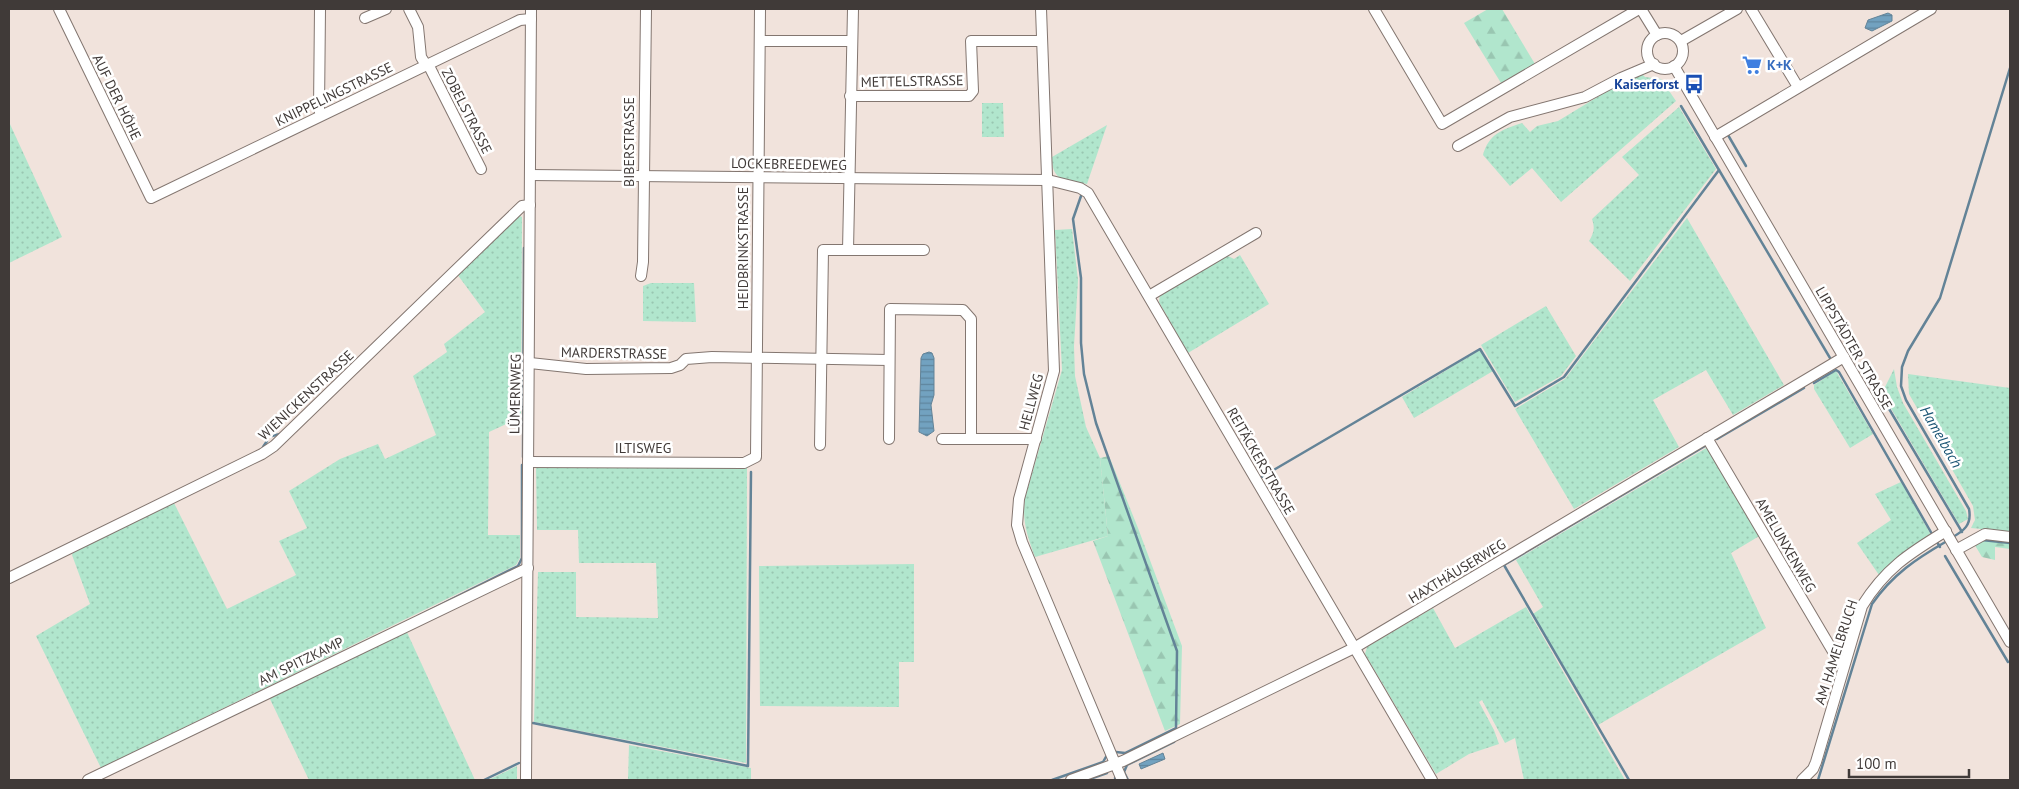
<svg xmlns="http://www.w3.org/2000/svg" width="2019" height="789" font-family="'PT Sans',sans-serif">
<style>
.green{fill:url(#green-dots)}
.forest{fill:url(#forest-firs)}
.water{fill:url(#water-rules);stroke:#638397}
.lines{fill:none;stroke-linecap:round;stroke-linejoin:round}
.stream{stroke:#638397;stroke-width:2.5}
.minor-casing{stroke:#837670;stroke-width:12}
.minor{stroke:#fff;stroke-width:10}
.labels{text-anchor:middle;stroke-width:5;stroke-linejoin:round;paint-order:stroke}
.shop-label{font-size:14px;font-weight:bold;fill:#366cbe;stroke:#fff;text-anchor:start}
.street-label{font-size:14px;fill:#403a38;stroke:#fff}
.transit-label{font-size:14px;font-weight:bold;fill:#164399;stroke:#fff;text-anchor:end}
.water-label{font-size:15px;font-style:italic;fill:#1c5675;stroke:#fff}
</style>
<defs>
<pattern id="green-dots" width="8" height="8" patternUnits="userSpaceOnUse" patternTransform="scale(1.25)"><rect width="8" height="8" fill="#b1e6cd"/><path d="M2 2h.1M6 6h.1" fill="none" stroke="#99c6b1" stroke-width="1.8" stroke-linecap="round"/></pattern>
<pattern id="forest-firs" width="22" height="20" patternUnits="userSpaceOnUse" patternTransform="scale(1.25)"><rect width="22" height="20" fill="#b1e6cd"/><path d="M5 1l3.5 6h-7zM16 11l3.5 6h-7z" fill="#99c6b1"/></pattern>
<pattern id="water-rules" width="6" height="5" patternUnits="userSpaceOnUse" patternTransform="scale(1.25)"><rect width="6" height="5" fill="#72a2c0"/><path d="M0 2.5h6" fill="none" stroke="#5f859d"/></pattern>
</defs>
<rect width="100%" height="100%" fill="#f1e3dc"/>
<g class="green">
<path d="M1641,73L1645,77L1661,79L1676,101L1561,202L1532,168L1510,186L1483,155C1489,134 1501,130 1522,123L1530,132L1537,126L1558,121L1622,82Z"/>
<path d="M982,103H1003L1004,137H982Z"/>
<path d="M1679,107L1716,169L1630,281L1589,241C1594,233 1595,228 1592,219L1639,175L1622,157Z"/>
<path d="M9,122L62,237L9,263Z"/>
<path d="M1107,125L1087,184C1066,179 1052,183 1052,157Z"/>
<path d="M518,215L522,217L521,417L489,432L488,535H520V558L516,565L101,768L36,636L90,604L72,555L74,550L173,501L227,609L296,575L279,541L307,528L289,491L340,459L378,444L385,459L436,435L413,376L447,352L444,344L485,312L457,274Z"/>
<path d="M1687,218L1784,385L1733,415L1706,370L1653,400L1679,447L1574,509L1515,409L1565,379Z"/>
<path d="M1072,229L1078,280L1074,346L1075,376L1086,427L1100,458L1108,536L1035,557C1027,535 1022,522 1025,498L1062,370L1055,230Z"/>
<path d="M1226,255L1234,259L1240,255L1269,304L1188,353L1159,302L1160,293Z"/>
<path d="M651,283H694L696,322L643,321V286Z"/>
<path d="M1546,306L1576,356L1561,376L1515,402L1481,345Z"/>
<path d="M1480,350L1493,371L1414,418L1402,397Z"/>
<path d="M1894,369L1897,387L1903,403L1966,511L1968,519L1959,524L1882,393Z"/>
<path d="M1836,371L1873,434L1850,448L1814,389V385Z"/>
<path d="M1908,374L2010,388V532L1971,528L1975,520L1973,506L1909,394Z"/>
<path d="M1708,447L1761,535L1731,553L1766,628L1598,725L1533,614L1543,607L1516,560Z"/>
<path d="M536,465L747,468L746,763L534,722L538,572H576V617L658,618L656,563H579L578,530H537Z"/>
<path d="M1901,482L1931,535L1897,558L1879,575L1857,543L1891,520L1875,494Z"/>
<path d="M914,564V662H899V707L760,706L759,566Z"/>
<path d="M1526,607L1625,780H1524L1515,738L1505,743L1482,700L1479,702L1494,730L1499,744L1469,754L1436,774L1365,654L1367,647L1433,608L1455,648Z"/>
<path d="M405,628L475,780H309L268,695Z"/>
<path d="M629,745L751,768V780H628Z"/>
<path d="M517,766V780H488Z"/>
</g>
<g class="forest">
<path d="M1488,9H1502L1535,64L1501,83L1464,23Z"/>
<path d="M1109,456L1138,528L1182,646L1180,724L1165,731L1093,541L1108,536L1100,458Z"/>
<path d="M1986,537L2010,540V549L1995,547V560L1982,557L1973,542Z"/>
</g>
<g class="water">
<path d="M1888,13L1892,15V21L1872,31L1865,28L1868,20Z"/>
<path d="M929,352L932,353L934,358V395L931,405L934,431L927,436L919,432L921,358L923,354Z"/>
<path d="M1163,753L1165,759L1141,769L1139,764Z"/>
</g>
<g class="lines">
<g class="stream">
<path d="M1728,135L1746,166"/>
<path d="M1719,170L1830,358"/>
<path d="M1081,196L1073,219L1081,278V343L1084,374L1096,423L1177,651L1176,728L1125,753L1116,752"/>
<path d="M1869,375L1962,532"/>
<path d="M1814,383L1836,370L1839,372L1932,534"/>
<path d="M272,436L280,434"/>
<path d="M1717,439L1804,388"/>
<path d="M263,447L267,441"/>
<path d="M523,457L524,248"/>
<path d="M1260,478L1480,349L1515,406L1564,377L1719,170L1681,106"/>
<path d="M1951,538C1964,531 1972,525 1969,509L1906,400L1901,386L1902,367L1908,351L1940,298L2010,68"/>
<path d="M1982,540L2010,543"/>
<path d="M1937,542L1940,547"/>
<path d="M1945,556L2008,662"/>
<path d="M418,616L518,566L522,558V465"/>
<path d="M533,723L748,766L751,472"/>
<path d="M1115,778L1116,780"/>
<path d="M484,780L519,763"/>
<path d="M1052,780L1103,762L1107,755"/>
<path d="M1087,780L1107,773"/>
<path d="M1128,780L1124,772L1127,765L1174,742"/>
<path d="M1629,780L1504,565L1705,446"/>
<path d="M1818,780L1872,604C1893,574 1916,559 1947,541"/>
</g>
<defs>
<g id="minor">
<path d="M59,9L151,198L520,20L531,19"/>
<path d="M320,9L319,109L321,115"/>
<path d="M409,9L418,27L421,57L426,65"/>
<path d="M1041,9L1054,371L1019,499L1017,525L1022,542L1122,780"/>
<path d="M1374,9L1442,124L1639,9"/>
<path d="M1641,9L1657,35"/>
<path d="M1751,9L1798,87"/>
<path d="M365,18L386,9"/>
<circle cx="1665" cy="51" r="18"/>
<path d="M760,41H852"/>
<path d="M1681,41L1737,9"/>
<path d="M428,64L481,169"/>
<path d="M1674,66L2010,642"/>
<path d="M850,96H969L973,91L971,41H1042"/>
<path d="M1715,137L1931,9"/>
<path d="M1458,146L1510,117L1585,97L1621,78L1654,64"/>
<path d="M530,175L1048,180L1080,188L1088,193L1432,780"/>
<path d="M848,250L853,9"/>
<path d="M641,276L643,262L646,9"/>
<path d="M1149,296L1256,233"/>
<path d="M530,363L586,369L671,368L680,365L686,359L712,357L889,360"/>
<path d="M1707,438L1838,660L1844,663"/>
<path d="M889,439L890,309L963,310L971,319V439"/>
<path d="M942,439H1036"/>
<path d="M820,445L823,250H924"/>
<path d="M528,462L744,463L756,457L760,9"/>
<path d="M1956,550L1985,534L2010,537"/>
<path d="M9,578L262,454L274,446L522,206L530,205"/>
<path d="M88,780L528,568"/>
<path d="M526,780L531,9"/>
<path d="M1071,780L1123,761L1354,648L1844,357"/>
<path d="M1802,780L1813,769L1816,762L1862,606C1885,569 1908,554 1946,531"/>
</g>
</defs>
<use href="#minor" class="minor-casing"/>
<use href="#minor" class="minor"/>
</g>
<defs>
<symbol id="supermarket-bare" viewBox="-9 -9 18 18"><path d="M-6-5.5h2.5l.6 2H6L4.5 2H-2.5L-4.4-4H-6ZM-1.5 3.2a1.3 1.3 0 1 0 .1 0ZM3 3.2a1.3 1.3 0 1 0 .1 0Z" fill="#3f7fe0" stroke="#fff" stroke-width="2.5" paint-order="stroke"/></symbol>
<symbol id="bus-bare" viewBox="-9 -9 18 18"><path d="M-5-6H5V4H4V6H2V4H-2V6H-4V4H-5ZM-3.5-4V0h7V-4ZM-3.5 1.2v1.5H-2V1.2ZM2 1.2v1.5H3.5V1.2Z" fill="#1a4fb4" stroke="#fff" stroke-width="2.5" paint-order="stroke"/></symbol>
</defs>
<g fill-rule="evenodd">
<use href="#supermarket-bare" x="1738" y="51" width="28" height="28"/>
<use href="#bus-bare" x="1680" y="70" width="28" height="28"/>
</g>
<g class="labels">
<g class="shop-label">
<text x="1767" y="70">K+K</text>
</g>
<g class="street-label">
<text transform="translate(912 81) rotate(-1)" y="5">METTELSTRASSE</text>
<text transform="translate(334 94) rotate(-26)" y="5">KNIPPELINGSTRASSE</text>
<text transform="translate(117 97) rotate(64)" y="5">AUF DER HÖHE</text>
<text transform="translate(467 111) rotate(63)" y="5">ZOBELSTRASSE</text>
<text transform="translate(629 142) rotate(-90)" y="5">BIBERSTRASSE</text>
<text transform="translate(789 164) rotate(1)" y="5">LOCKEBREEDEWEG</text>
<text transform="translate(743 248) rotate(-90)" y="5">HEIDBRINKSTRASSE</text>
<text transform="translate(1854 348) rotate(60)" y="5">LIPPSTÄDTER STRASSE</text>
<text transform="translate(614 353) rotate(1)" y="5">MARDERSTRASSE</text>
<text transform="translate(515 394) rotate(-89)" y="5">LÜMERNWEG</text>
<text transform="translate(306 395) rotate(-43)" y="5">WIENICKENSTRASSE</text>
<text transform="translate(1031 402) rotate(-75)" y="5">HELLWEG</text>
<text x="643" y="453">ILTISWEG</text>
<text transform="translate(1261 461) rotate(60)" y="5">REITÄCKERSTRASSE</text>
<text transform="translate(1786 545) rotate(60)" y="5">AMELUNXENWEG</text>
<text transform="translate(1457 571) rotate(-31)" y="5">HAXTHÄUSERWEG</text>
<text transform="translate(1836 652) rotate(-72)" y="5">AM HAMELBRUCH</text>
<text transform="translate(301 661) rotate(-26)" y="5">AM SPITZKAMP</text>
</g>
<g class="transit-label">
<text x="1679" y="89">Kaiserforst</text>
</g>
<g class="water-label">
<text transform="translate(1941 437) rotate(60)" y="5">Hamelbach</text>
</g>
</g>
<rect width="2019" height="789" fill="none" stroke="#403a38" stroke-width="20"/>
<path d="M1849 769v8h120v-8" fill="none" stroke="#403a38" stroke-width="2.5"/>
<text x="1856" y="769" font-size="15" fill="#403a38" stroke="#ffffff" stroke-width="4" paint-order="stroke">100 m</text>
</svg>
